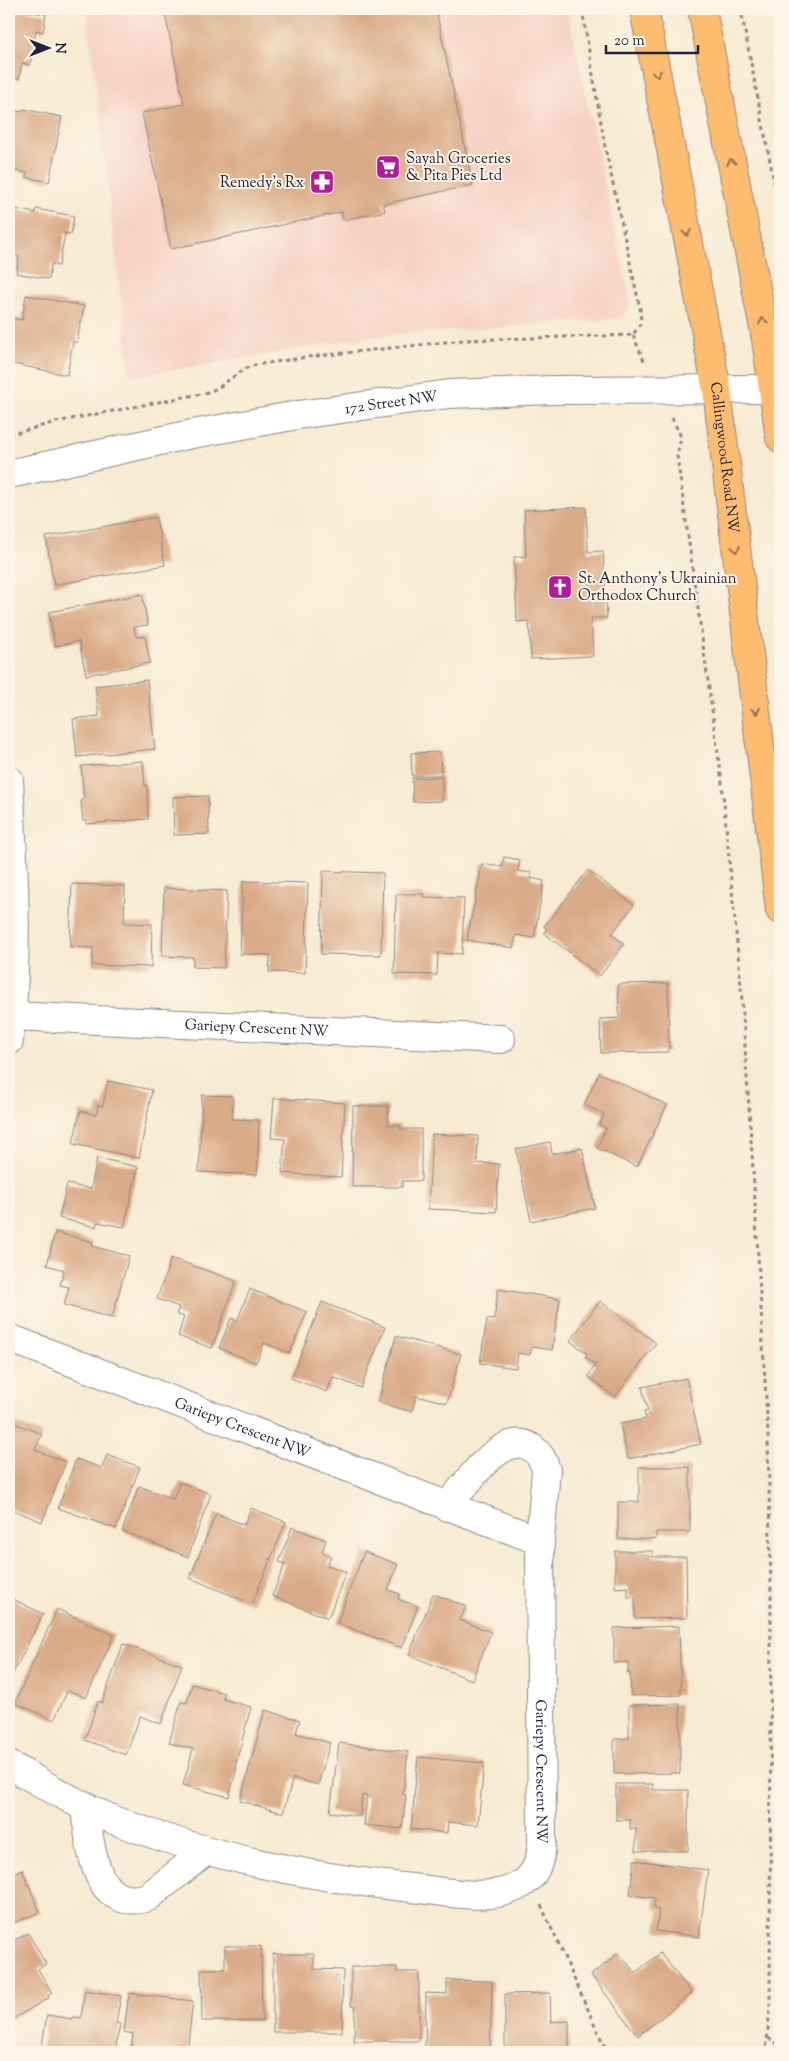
<svg xmlns="http://www.w3.org/2000/svg" width="789" height="2061" font-family="'Sorts Mill Goudy',serif">
<style>
.built{fill:#f6d2c5}
.building{fill:#daab88}
.lines{fill:none;stroke-linecap:round;stroke-linejoin:round}
.minor-casing{stroke:#8c8686;stroke-width:30}
.major-casing{stroke:#8c8686;stroke-width:30}
.path{stroke:#8c8686;stroke-width:3;stroke-dasharray:4 4;stroke-linecap:butt}
.minor{stroke:#fff;stroke-width:28}
.major{stroke:#fdbc70;stroke-width:28}
.oneway{stroke:#906f56}
.labels{text-anchor:middle;stroke-width:4;stroke-linejoin:round;paint-order:stroke}
.poi-label{font-size:15px;fill:#22223b;stroke:#fcf5e5;text-anchor:start}
.street-label{font-size:15px;fill:#22223b;stroke:#fcf5e5}
</style>
<rect width="100%" height="100%" fill="#fcf5e5"/>
<filter id="ink" filterUnits="userSpaceOnUse"><feTurbulence type="fractalNoise" baseFrequency=".02" numOctaves="2"/><feDisplacementMap in="SourceGraphic" scale="10" xChannelSelector="R" yChannelSelector="G"/><feConvolveMatrix kernelMatrix="1 2 1 2 8 2 1 2 1" color-interpolation-filters="sRGB"/></filter>
<filter id="wash" filterUnits="userSpaceOnUse"><feTurbulence type="fractalNoise" baseFrequency=".0096" numOctaves="4" result="noise"/><feDisplacementMap in="SourceGraphic" scale="20" xChannelSelector="R" yChannelSelector="G"/><feGaussianBlur stdDeviation="1.12" result="paint"/><feColorMatrix in="noise" values="0 0 0 0 0 0 0 0 0 0 0 0 0 0 0 0 0 1.4 0 .05"/><feComposite in="paint" operator="in"/></filter>
<g filter="url(#wash)">
<rect width="100%" height="100%" fill="#f7ead2"/>
<path class="built" d="M87,9H567L631,304L621,319L376,336L130,377Z"/>
<g id="blocks">
<g class="building">
<path d="M9,9L46,14L43,32L36,30L30,65L22,63L19,79L9,77Z"/>
<path d="M164,9H443L444,12L437,14L473,185L383,204L385,211L343,220L342,212L171,249L142,113L184,104Z"/>
<path d="M9,109L22,112L23,109L62,117L49,182L26,177L27,173L9,169Z"/>
<path d="M10,208L35,213L36,209L74,216L71,234L65,233L59,266L51,264L49,279L16,273L19,257L9,255Z"/>
<path d="M26,295L84,306L77,342H73L67,375L9,363V334L12,318L22,320Z"/>
<path d="M586,507L588,552L603,551L607,618H591L593,656L531,659L529,621L517,622L514,557L526,556L524,510Z"/>
<path d="M156,517L165,565L54,585L46,537Z"/>
<path d="M142,594L148,625L134,627L136,637L145,636L150,663L86,675L79,641L55,646L49,612Z"/>
<path d="M147,680L155,749L77,757L73,719L99,716L95,686Z"/>
<path d="M440,752L441,775L412,776L411,753Z"/>
<path d="M143,761L145,786L147,785L148,819L86,824V820L83,821L81,800L84,799L81,766Z"/>
<path d="M442,777V801L413,802L412,778Z"/>
<path d="M208,796L209,834L174,835L173,797Z"/>
<path d="M504,857L520,860L518,871L531,873V878L544,881L534,938L516,935L513,948L467,940L482,864L502,867Z"/>
<path d="M588,870L634,905L612,934L624,944L600,976L544,933L547,928L544,927Z"/>
<path d="M323,871L383,873L381,955L321,954Z"/>
<path d="M243,881L308,883L305,973L269,972L270,955L240,954Z"/>
<path d="M72,884L125,886L124,923L152,924L151,967L92,965L93,948L70,947Z"/>
<path d="M164,888L227,891L224,968L193,967V957L162,956Z"/>
<path d="M396,894H424L423,897L464,898L462,954L438,953L437,975L394,974Z"/>
<path d="M668,983L669,1052L601,1053L600,1019L619,1018L618,984Z"/>
<path d="M599,1073L667,1105L637,1167L597,1148L606,1128L599,1125L604,1114L584,1105Z"/>
<path d="M108,1081L152,1090L139,1158L73,1144L80,1111L96,1115L98,1105L103,1106Z"/>
<path d="M202,1095L233,1096L232,1119L259,1120L257,1175L199,1172Z"/>
<path d="M274,1098L345,1103L341,1177L282,1173L285,1139L271,1138Z"/>
<path d="M353,1106H388V1125H400V1129H421V1181H402V1187H352Z"/>
<path d="M432,1134L478,1136L477,1163L499,1164L496,1212L428,1209Z"/>
<path d="M550,1142L552,1154L582,1148L595,1208L531,1221L516,1149Z"/>
<path d="M97,1158L138,1167L124,1227L97,1222L96,1227L59,1218L67,1184L91,1189Z"/>
<path d="M55,1232L93,1242L92,1246L129,1256L112,1318L64,1305L69,1287L60,1285L64,1270L47,1265Z"/>
<path d="M171,1258L236,1281L212,1348L178,1336L184,1317L176,1314L179,1307L157,1299Z"/>
<path d="M250,1289L307,1312L290,1353L264,1343L256,1363L219,1348L231,1318L237,1321Z"/>
<path d="M498,1289L560,1299L552,1350L532,1347L530,1355L518,1353L516,1368L480,1363L487,1319L494,1320Z"/>
<path d="M600,1301L656,1343L615,1397L588,1376L596,1365L585,1357L588,1354L570,1341Z"/>
<path d="M322,1302L385,1327L361,1388L333,1377L327,1392L291,1378Z"/>
<path d="M396,1336L461,1354L447,1403L424,1397V1398L416,1396L412,1412L378,1402Z"/>
<path d="M686,1378L701,1444L628,1459L620,1424L646,1419L644,1412L648,1411L642,1387Z"/>
<path d="M9,1421L42,1434L35,1450L66,1462L42,1522L9,1508Z"/>
<path d="M107,1455L140,1467L116,1529L58,1508L76,1459L102,1468Z"/>
<path d="M639,1467H690V1532H656V1539H618V1502H639Z"/>
<path d="M180,1482L211,1494L188,1557L122,1531L139,1486L173,1499Z"/>
<path d="M251,1508L286,1522L252,1604L190,1578L216,1513L244,1525Z"/>
<path d="M292,1527L326,1540L322,1552L331,1556L327,1565L346,1572L328,1618L272,1596L285,1564L279,1562Z"/>
<path d="M615,1551H653V1557H686L687,1618L635,1619V1597H628V1587L615,1588Z"/>
<path d="M364,1552L398,1564L388,1590L400,1594L398,1599L418,1606L402,1648L337,1623Z"/>
<path d="M433,1594L466,1606L460,1620L491,1632L472,1680L409,1655Z"/>
<path d="M9,1597L43,1614L9,1681Z"/>
<path d="M57,1609L114,1635L86,1698L68,1690L54,1720L15,1703Z"/>
<path d="M679,1626L681,1695L631,1696L630,1673H628V1662L614,1663V1628Z"/>
<path d="M123,1644L182,1665L161,1724L140,1716L126,1755L85,1740L98,1701L102,1703Z"/>
<path d="M192,1684L224,1693L223,1699L251,1707L235,1767H237L229,1797L183,1785L193,1749L169,1743L181,1702L187,1703Z"/>
<path d="M680,1704V1773L614,1774V1739L629,1738V1705Z"/>
<path d="M265,1710L300,1720L296,1733L330,1743L318,1785L293,1778L283,1813L240,1801Z"/>
<path d="M339,1743L408,1752L403,1794L406,1795L402,1829L364,1825L367,1796L362,1795L360,1816L330,1812Z"/>
<path d="M418,1757L484,1763L478,1825L448,1822L447,1833L411,1829Z"/>
<path d="M616,1784H653V1790H688V1851H636V1829H630V1820H616Z"/>
<path d="M634,1860L708,1870L699,1937L656,1931L659,1910L654,1909L655,1898L630,1895Z"/>
<path d="M22,1869L40,1912L9,1925V1875Z"/>
<path d="M28,1933L46,1964L38,1969L52,1993L48,1996L49,1998L9,2021V1943Z"/>
<path d="M225,1946H261L262,2021H202L201,1969H225Z"/>
<path d="M619,1953L635,1973L660,1953L692,1993L638,2036L591,1975Z"/>
<path d="M273,1954H314V1969L343,1970L342,2032H273Z"/>
<path d="M351,1967H397V1972H419V2041H354L355,2006H351Z"/>
<path d="M447,1980L492,1981L490,2052H425L426,1993L447,1994Z"/>
<path d="M85,1990L121,1996L116,2023L120,2024L115,2052H41L47,2015L72,2019V2017L81,2018Z"/>
<path d="M129,1993L193,2001L187,2052H136V2050H131L133,2034L124,2032Z"/>
<path d="M550,1993L551,2022L569,2021V2052H505V1994Z"/>
</g>
</g>
</g>
<g filter="url(#ink)">
<use href="#blocks" fill-opacity="0" stroke="#8c8686" stroke-width="1"/>
<g class="lines">
<defs>
<g id="minor">
<path id="s1" d="M9,474L187,435L298,415L449,394L552,390L780,389"/>
<path d="M9,780C14,867 19,954 9,1041"/>
<path id="s2" d="M12,1016L501,1039"/>
<path id="s3" d="M9,1338L540,1541L542,1842C541,1858 536,1875 522,1884C493,1902 452,1893 421,1889C321,1879 222,1860 127,1825C86,1810 47,1786 9,1765"/>
<path d="M447,1507C463,1489 502,1427 532,1448C540,1454 544,1460 546,1470L540,1541"/>
<path d="M84,1805C91,1842 92,1914 148,1897L206,1851"/>
</g>
<g id="major">
<path id="s4" d="M644,9L717,390L780,910"/>
<path d="M702,9L766,339L780,438"/>
</g>
</defs>
<use href="#minor" class="minor-casing"/>
<use href="#major" class="major-casing"/>
<g class="path">
<path d="M582,9L605,147L641,313L640,324L633,335"/>
<path d="M742,16L780,213"/>
<path d="M633,335L644,361"/>
<path d="M672,418L681,437L677,456L722,783L741,986L754,1185L768,1434L771,1594L770,2006L766,2052"/>
<path d="M9,435L56,422L205,393L218,388L244,369L255,365L308,357L464,340L633,335"/>
<path d="M541,1905L607,2052"/>
<path d="M768,2038L780,2045"/>
</g>
<use href="#minor" class="minor"/>
<use href="#major" class="major"/>
</g>
<defs><path id="oneway-chevron" d="M-2-3.5L2.5 0L-2 3.5" fill="none" stroke-width="1.6" stroke-linecap="round" stroke-linejoin="round" transform="scale(1.25)"/></defs>
<g class="oneway">
<use href="#oneway-chevron" transform="translate(657 74) rotate(79)"/>
<use href="#oneway-chevron" transform="translate(731 162) rotate(-101)"/>
<use href="#oneway-chevron" transform="translate(687 233) rotate(79)"/>
<use href="#oneway-chevron" transform="translate(763 321) rotate(-101)"/>
<use href="#oneway-chevron" transform="translate(736 549) rotate(83)"/>
<use href="#oneway-chevron" transform="translate(756 711) rotate(83)"/>
</g>
</g>
<defs>
<symbol id="supermarket-square" viewBox="-11 -11 22 22"><rect x="-9" y="-9" width="18" height="18" rx="4" fill="#b5179e" stroke="#fcf5e5"/><path d="M-6-5.5h2.5l.6 2H6L4.5 2H-2.5L-4.4-4H-6ZM-1.5 3.2a1.3 1.3 0 1 0 .1 0ZM3 3.2a1.3 1.3 0 1 0 .1 0Z" fill="#fff"/></symbol>
<symbol id="pharmacy-square" viewBox="-11 -11 22 22"><rect x="-9" y="-9" width="18" height="18" rx="4" fill="#b5179e" stroke="#fcf5e5"/><path d="M-2-6h4v4h4v4h-4v4h-4v-4h-4v-4h4Z" fill="#fff"/></symbol>
<symbol id="church-square" viewBox="-11 -11 22 22"><rect x="-9" y="-9" width="18" height="18" rx="4" fill="#b5179e" stroke="#fcf5e5"/><path d="M-1.2-6h2.4v3.5h3.3v2.4h-3.3V6h-2.4V-.1h-3.3v-2.4h3.3Z" fill="#fff"/></symbol>
</defs>
<g fill-rule="evenodd">
<use href="#supermarket-square" x="374" y="153" width="28" height="28"/>
<use href="#pharmacy-square" x="308" y="168" width="28" height="28"/>
<use href="#church-square" x="546" y="573" width="28" height="28"/>
</g>
<g class="labels">
<g class="poi-label">
<text x="406" y="163">Sayah Groceries<tspan x="406" dy="17">&amp; Pita Pies Ltd</tspan></text>
<text x="304" y="187" text-anchor="end">Remedy's Rx</text>
<text x="578" y="583">St. Anthony's Ukrainian<tspan x="578" dy="17">Orthodox Church</tspan></text>
</g>
<g class="street-label">
<text dy="5" stroke="none"><textPath href="#s1" startOffset="389">172 Street NW</textPath></text>
<text dy="5" stroke="none"><textPath href="#s4" startOffset="456">Callingwood Road NW</textPath></text>
<text dy="5" stroke="none"><textPath href="#s2" startOffset="245">Gariepy Crescent NW</textPath></text>
<text dy="5" stroke="none"><textPath href="#s3" startOffset="250">Gariepy Crescent NW</textPath></text>
<text dy="5" stroke="none"><textPath href="#s3" startOffset="799">Gariepy Crescent NW</textPath></text>
</g>
</g>
<rect width="789" height="2061" fill="none" stroke="#fcf5e5" stroke-width="30"/>
<g transform="translate(48 48) rotate(90)" stroke="#fcf5e5" stroke-width="4" paint-order="stroke">
<path d="M0-4L9 19L0 12L-9 19Z" fill="#22223b"/>
<text y="-8" font-size="14" font-weight="bold" text-anchor="middle" fill="#22223b">N</text>
</g>
<path d="M606 45v8h92v-8" fill="none" stroke="#22223b" stroke-width="2.5"/>
<text x="614" y="45" font-size="15" fill="#22223b" stroke="#fcf5e5" stroke-width="4" paint-order="stroke">20 m</text>
</svg>
